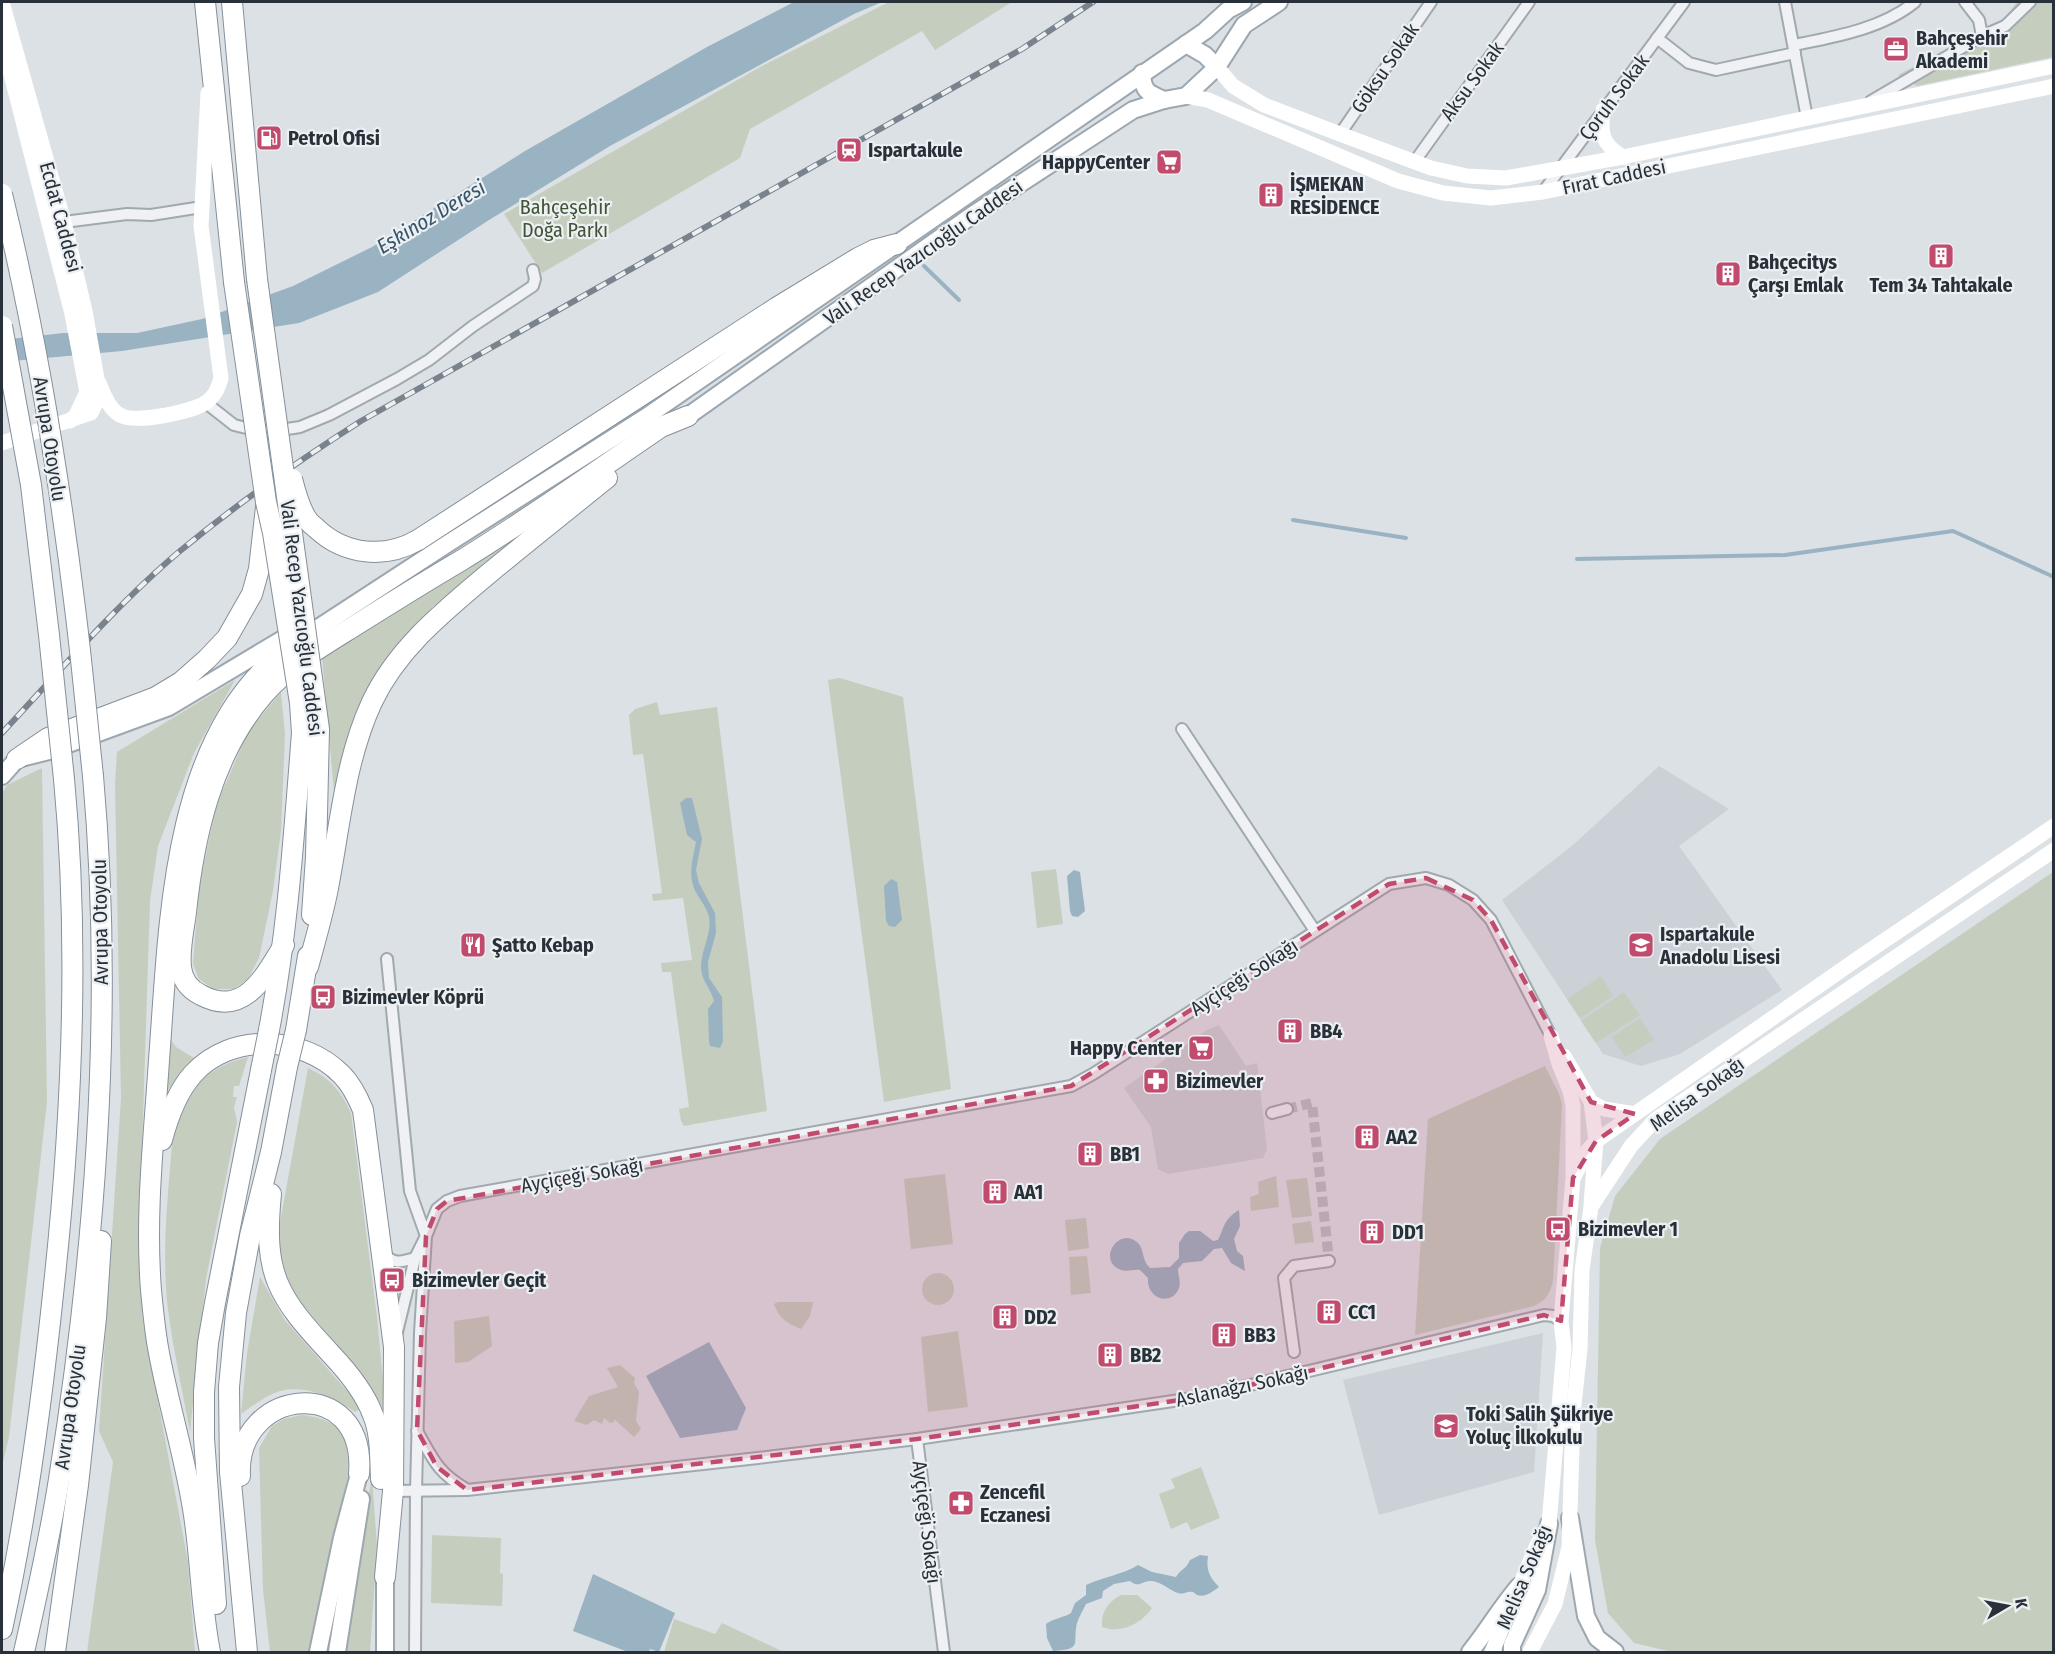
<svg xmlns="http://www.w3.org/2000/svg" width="2055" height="1654" font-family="'Fira Sans Condensed',sans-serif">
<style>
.built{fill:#cbd1d6}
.green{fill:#c5cebe}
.water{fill:#9ab3c2}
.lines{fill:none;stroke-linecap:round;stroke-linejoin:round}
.stream{stroke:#9ab3c2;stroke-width:4}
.street-tunnel{stroke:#b8bec3;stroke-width:10;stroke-dasharray:10 5;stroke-linecap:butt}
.street-casing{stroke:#a2a9ae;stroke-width:14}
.primary-casing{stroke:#9da7b0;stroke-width:20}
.highway-casing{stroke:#85909a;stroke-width:22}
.street{stroke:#eff1f4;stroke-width:10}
.secondary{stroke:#fff;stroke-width:15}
.primary{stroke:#fff;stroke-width:16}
.highway{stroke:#fff;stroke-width:20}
.rail-casing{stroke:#78838d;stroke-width:6}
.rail{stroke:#ecf0f3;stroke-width:4;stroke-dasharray:11;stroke-linecap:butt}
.highway-bridge-casing{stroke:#85909a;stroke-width:22;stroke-linecap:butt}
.highway-bridge{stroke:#fff;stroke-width:20}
.marked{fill:#c04b6d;fill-opacity:0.2;stroke:#c04b6d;stroke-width:4.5;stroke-dasharray:12 8;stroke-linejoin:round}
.labels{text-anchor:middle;stroke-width:4.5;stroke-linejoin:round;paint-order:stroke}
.poi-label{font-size:20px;font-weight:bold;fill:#28313a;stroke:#ecf0f3;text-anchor:start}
.street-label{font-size:20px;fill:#28313a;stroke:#ecf0f3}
.park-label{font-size:20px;fill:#405436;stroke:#ecf0f3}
.water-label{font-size:21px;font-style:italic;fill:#36546a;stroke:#ecf0f3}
</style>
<rect width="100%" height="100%" fill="#dce1e5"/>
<g class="built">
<path d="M1659,766L1729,809L1679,846L1782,990L1680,1054L1641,1066L1603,1054L1502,900L1573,845Z"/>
<path d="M1219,1025L1246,1066L1257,1063L1267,1149L1263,1158L1168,1174L1158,1169L1151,1127L1124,1088L1207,1030Z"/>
<path d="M1543,1333L1534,1472L1379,1515L1343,1380Z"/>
</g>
<g class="green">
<path d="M889,2H1012L935,50L922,31L750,129L740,158L542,273L504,214L760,67Z"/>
<path d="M2017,2H2053V57L1917,86L1898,75L2004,19Z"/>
<path d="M531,530L432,607L397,651L361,709L337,776L335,803L322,657Z"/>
<path d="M840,678L903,697L951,1089L884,1102L828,680Z"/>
<path d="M235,680L194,753L158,846L150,901L142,1150V1315L188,1562L195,1652H87L113,1462L99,1431L121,1098L115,784L117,752Z"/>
<path d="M281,692L285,734L281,831L273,891L259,958L248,979L233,989H213L199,979L193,964L199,887L216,806L248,732Z"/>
<path d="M657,702L660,715L717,707L767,1111L684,1126L681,1121L679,1109L689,1107L671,972H662L661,963L692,960L683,898L653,901L652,894L662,893L643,754L633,755L629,715L635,709Z"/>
<path d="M42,768L47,1102L9,1437L2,1466V793L7,785Z"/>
<path d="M1056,869L1063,924L1037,928L1031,872Z"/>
<path d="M2053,872V1652H1672L1634,1643L1608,1613L1595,1540L1600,1248L1615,1196L1660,1139Z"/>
<path d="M1601,976L1613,996L1580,1018L1567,999Z"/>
<path d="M1624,992L1640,1015L1596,1043L1581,1021Z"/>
<path d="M1640,1018L1654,1040L1625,1057L1612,1037Z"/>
<path d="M171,1040L176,1047L194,1058L167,1091Z"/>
<path d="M248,1057L239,1086H234L233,1097H237L234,1107L237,1122L206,1279L190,1432C182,1388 172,1345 167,1301C163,1257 166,1213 170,1169C172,1148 172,1126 182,1107C195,1079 219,1064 248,1057Z"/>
<path d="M1545,1066L1559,1094L1562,1105L1553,1281C1550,1294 1546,1300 1534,1306L1415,1335L1428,1119Z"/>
<path d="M308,1068C330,1078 341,1091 351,1113L377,1317L383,1381L384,1409L362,1375L299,1301L284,1274L279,1254L278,1234Z"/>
<path d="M945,1174L953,1244L911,1249L904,1179Z"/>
<path d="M1276,1176L1279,1207L1251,1211L1250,1197L1259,1194L1258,1182Z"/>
<path d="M1307,1178L1312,1216L1292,1218L1286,1180Z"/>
<path d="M1086,1218L1089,1248L1068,1251L1065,1220Z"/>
<path d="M1311,1221L1314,1242L1295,1244L1292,1224Z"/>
<path d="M1087,1256L1091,1293L1071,1295L1069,1257Z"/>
<circle cx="938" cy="1289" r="16"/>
<path d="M260,1277L284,1319L362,1408L355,1412C336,1399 309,1386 285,1390C270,1392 253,1406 241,1414L247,1353Z"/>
<path d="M778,1302H813L810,1316L801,1329C786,1323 780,1319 774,1304Z"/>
<path d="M489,1316L492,1346L468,1362L455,1363L454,1321Z"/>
<path d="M958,1331L968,1407L928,1412L921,1337Z"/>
<path d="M620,1365L635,1378L634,1383L639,1392L636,1421L641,1429L634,1437L614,1419V1422L610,1423L604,1418L602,1424L594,1420L587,1425L574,1421L589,1396L618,1387L607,1368Z"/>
<path d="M302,1415C343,1420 349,1437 348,1475L310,1652H270L263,1590L259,1448L272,1426L284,1419Z"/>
<path d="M1201,1467L1220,1518L1191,1530L1187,1522L1171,1529L1159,1494L1175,1488L1171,1479Z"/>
<path d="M372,1477L377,1546L370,1652H345L350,1599Z"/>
<path d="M432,1535L501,1538L500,1573L503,1574L502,1606L431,1603Z"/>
<path d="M1121,1595H1137L1152,1608C1141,1624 1121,1634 1102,1627C1101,1611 1108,1602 1121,1595Z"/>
<path d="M674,1619L715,1634L722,1623L784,1652H664Z"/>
</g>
<g class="water">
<path d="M794,2H882L854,14L610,146L489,220L378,292L299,323L122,351L2,362V340L63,333H137L202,319L293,286L372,247L525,151L707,47Z"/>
<path d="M686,798H692L702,839L696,870L699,883L715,913L716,933L708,962L709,978L722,997L723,1041L720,1048L710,1046L709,1041L708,1009L714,1001C711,988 701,981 701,967C701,950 712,934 709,917C706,905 698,898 694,888C688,874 693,857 696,842L687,835L680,803Z"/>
<path d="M1074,870L1080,872L1085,911L1078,917L1072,916L1070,911L1067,876Z"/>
<path d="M891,879L897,882L902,920L895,927L889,926L886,921L884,886Z"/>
<path d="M1239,1210L1240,1226L1234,1239L1237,1251L1243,1256L1245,1271L1231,1263L1222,1248L1214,1249L1202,1261L1183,1263L1178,1269C1178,1275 1181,1281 1179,1288C1172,1307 1146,1299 1148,1278L1140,1270C1134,1269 1127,1272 1121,1270C1096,1261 1119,1225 1138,1243C1145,1250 1141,1260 1150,1268L1170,1267L1179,1258V1243L1185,1234L1189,1231H1200L1213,1241L1218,1240C1225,1226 1223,1220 1239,1210Z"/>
<path d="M709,1342L746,1408L737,1430L680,1438L646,1376Z"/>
<path d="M1200,1555L1208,1556C1206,1569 1209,1577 1219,1587C1212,1592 1205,1598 1197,1595C1195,1594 1194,1592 1193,1592C1187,1591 1184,1595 1178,1593C1169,1590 1162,1582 1152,1581C1142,1580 1139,1589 1130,1581L1114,1584L1103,1591L1102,1598L1086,1604C1083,1610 1079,1617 1077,1623C1072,1644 1084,1649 1053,1651L1047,1638L1046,1624C1054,1618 1063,1618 1071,1613L1075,1603L1086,1595V1585C1103,1577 1122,1575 1138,1565L1152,1572L1176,1577C1180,1569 1186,1570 1190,1560Z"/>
<path d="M593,1574L675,1613L659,1652L650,1649L649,1652H628L573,1631Z"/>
</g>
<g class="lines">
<g class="stream">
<path d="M924,266L959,300"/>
<path d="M1293,520L1406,538"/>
<path d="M1577,559L1785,555L1953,531L2054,577"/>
</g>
<path class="street-tunnel" d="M1287,1109L1312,1103L1329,1261"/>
<defs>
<g id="street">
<path d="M1785,2L1807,118"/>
<path d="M1965,2L1979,20L1982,36"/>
<path d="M1657,38L1689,63L1716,70L1795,53"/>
<path d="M1794,45C1834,37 1882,29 1915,2"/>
<path d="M1871,101L1982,36L2005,26L2030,2"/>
<path d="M1340,134L1431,2"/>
<path d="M1415,161L1529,2"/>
<path d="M1543,192L1684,2"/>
<path d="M64,222L127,214L151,215L202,207"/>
<path d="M206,403L234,425L259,431H274L300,427L329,415L397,379L429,360L473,326L533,286L535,279L533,270"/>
<path d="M1182,729L1315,931"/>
<path d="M387,959L410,1191L426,1236L415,1258L397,1332"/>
<path d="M1272,1113L1287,1109"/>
<path d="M383,1253C394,1265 400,1262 415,1258"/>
<path d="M1294,1352L1284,1278L1294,1266L1329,1261"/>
<path d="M417,1431C433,1459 437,1472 466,1489"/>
<path d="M917,1439L1200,1397L1544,1315L1553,1316L1561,1321"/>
<path d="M393,1491L467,1490L758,1458L917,1439L944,1652"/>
<path d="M415,1652L416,1491L420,1333L426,1236L437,1209L447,1201L460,1196L1071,1086L1093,1074L1389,884L1426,878L1449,885L1473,900L1491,920L1551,1036"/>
</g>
<g id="primary">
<path d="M1186,44L1205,55L1217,67"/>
<path d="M1142,73C1143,92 1148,93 1164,100"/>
<path d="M688,416L971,216L1133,110L1164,100L1186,96L1217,67L1244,25L1279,2"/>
<path d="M2,776L17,759L49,751L169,707L281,640L312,632L447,544L646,417L1205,31L1228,10L1243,2"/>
<path d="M1570,1518L1586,1616L1597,1638L1615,1652"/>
<path d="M318,1652L342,1538L359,1474"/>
<path d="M337,1652L361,1499"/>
<path d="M385,1652V1577"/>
<path d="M1470,1652C1487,1631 1501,1607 1519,1586"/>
<path d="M1512,1652V1645L1537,1590L1549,1524"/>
</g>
<g id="highway">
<path d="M205,2L234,282"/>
<path d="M232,2L257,279"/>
<path d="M418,540L776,308L858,258L874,250L897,244"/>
<path d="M17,759L48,738L156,697L181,682L207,659L227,638L252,594L259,569L266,507"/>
<path d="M312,915L316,857L319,729"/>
<path d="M284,945C265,976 244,1018 201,995C189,989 182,980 181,967C179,949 184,929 186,912C194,835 212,754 264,694C289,665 324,645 356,625C391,603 426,581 462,560C530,518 595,472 661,427L688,416"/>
<path d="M308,967C315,941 323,914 328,888C340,826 345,760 372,702C397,649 443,612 487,575C527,542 567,510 607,478"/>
<path d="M269,1030C288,931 294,833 302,733"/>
<path d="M296,1030L308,956"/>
<path d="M162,1140C168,1117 177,1092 193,1074C231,1032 303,1035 342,1075C352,1085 358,1098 363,1110L394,1347L393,1491L385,1577"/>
<path d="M271,1194C263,1275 277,1296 331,1354C347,1371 365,1393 373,1415C381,1434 380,1458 381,1479"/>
<path d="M240,1476C235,1387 367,1372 359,1474"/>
<path d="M216,1604L204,1438V1392L208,1343L215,1303L261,1070"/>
<path d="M2,1629C27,1516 42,1401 54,1285C72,1118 80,947 64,779"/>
<path d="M24,1652C37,1595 50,1537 59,1479C96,1248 114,1010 93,776"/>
<path d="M55,1652L78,1485L96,1318L101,1241"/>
<path d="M210,1652C201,1607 201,1561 194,1515C186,1460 169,1407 159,1353C155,1333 153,1311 151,1290C145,1213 154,1137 159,1060C169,933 170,751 274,660C283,652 294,645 304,638"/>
<path d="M247,1652L230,1472L229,1387L236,1313L250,1236L271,1152L287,1067"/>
</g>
</defs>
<use href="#street" class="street-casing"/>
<use href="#primary" class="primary-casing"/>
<use href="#highway" class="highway-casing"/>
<use href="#street" class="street"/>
<g class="secondary">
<path d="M3,43L72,314L87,392L76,415L70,421"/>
<path d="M1217,67L1233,86L1264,105L1340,134L1431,168L1467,176L1506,178L1623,157L2054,66"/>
<path d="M1186,96L1208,100L1398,181L1443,193L1491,198L1543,192L2054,86"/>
<path d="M1603,110C1600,134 1602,144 1623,157"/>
<path d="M99,383C104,395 110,411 122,416C137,423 195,412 208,401C216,394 218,388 221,378L201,226L208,93"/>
<path d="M2,443L91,413L96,403L99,390L85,311L64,222L2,2"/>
<path d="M1564,1056L1591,1102L1596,1141L1591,1204"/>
<path d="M1591,1102L1604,1109L1635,1114"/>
<path d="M1575,1175L1587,1151L1596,1141L1863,955L2054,826"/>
<path d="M1492,1652L1537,1545L1549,1524L1564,1348L1561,1321L1573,1178V1106L1570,1091L1559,1064L1551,1036"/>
<path d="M1530,1652L1555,1604L1569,1547L1573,1414L1580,1349L1582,1270L1591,1207L1631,1146L1655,1120L2054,850"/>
</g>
<use href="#primary" class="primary"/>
<use href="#highway" class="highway"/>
<defs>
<path id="rail" d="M2,733C58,673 117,604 180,551C237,504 298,461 361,421L1022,49L1093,2"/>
</defs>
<use href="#rail" class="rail-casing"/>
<use href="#rail" class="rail"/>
<defs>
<g id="highway-bridge">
<path d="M2,194C35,330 58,469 75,608C82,663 87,720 93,776"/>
<path d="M257,279L319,729"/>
<path d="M234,282L266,502L273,533L300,703L302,733"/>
<path d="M2,326L31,485L49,635L64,779"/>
<path d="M292,479C295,491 300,509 307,519C309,523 314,526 317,529C345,555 385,559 418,540"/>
<path d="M287,1067L296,1030"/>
<path d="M261,1070L269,1030"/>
</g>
</defs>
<use href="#highway-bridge" class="highway-bridge-casing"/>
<use href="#highway-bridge" class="highway-bridge"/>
</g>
<path class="marked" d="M1426,878L1473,900L1491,920L1591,1102L1635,1114L1596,1141L1573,1178L1561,1321L1544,1315L1200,1397L917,1439L467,1490L437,1467L417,1430L426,1236L437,1209L447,1201L1071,1086L1389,884Z"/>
<defs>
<symbol id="office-square" viewBox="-11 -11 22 22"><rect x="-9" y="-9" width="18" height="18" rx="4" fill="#c04b6d" stroke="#ecf0f3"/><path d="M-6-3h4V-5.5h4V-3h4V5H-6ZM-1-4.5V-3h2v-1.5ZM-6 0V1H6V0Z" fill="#fff"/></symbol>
<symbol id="fuel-square" viewBox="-11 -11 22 22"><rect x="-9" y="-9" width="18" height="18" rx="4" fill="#c04b6d" stroke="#ecf0f3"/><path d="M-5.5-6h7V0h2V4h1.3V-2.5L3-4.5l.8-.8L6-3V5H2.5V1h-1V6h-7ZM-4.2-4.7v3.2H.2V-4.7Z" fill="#fff"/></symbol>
<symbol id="station-square" viewBox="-11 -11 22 22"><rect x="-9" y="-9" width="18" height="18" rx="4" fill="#c04b6d" stroke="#ecf0f3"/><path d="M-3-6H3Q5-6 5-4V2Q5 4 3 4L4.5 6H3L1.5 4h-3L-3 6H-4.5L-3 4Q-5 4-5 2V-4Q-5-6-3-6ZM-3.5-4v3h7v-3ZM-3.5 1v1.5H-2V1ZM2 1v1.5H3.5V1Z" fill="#fff"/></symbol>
<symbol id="supermarket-square" viewBox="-11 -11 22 22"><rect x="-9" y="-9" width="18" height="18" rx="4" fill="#c04b6d" stroke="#ecf0f3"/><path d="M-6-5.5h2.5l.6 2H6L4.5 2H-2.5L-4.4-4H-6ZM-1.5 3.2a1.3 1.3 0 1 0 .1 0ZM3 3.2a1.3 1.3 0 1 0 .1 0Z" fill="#fff"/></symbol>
<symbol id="building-square" viewBox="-11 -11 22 22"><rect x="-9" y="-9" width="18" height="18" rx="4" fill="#c04b6d" stroke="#ecf0f3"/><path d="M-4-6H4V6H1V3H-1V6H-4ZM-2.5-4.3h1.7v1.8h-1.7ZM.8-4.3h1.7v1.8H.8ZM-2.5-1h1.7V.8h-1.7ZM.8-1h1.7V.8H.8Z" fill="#fff"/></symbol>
<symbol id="restaurant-square" viewBox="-11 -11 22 22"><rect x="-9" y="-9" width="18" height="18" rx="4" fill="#c04b6d" stroke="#ecf0f3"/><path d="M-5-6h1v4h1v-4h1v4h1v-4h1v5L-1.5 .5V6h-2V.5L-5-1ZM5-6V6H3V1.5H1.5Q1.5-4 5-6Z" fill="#fff"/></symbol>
<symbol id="school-square" viewBox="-11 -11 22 22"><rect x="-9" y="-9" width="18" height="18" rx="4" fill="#c04b6d" stroke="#ecf0f3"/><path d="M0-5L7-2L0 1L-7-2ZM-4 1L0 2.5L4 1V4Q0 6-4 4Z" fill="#fff"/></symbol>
<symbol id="bus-square" viewBox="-11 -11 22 22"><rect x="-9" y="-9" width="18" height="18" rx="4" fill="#c04b6d" stroke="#ecf0f3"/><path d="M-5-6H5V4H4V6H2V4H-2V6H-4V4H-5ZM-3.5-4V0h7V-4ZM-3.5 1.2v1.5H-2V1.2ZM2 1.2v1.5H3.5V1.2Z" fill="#fff"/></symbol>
<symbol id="pharmacy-square" viewBox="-11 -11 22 22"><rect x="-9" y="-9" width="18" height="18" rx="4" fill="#c04b6d" stroke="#ecf0f3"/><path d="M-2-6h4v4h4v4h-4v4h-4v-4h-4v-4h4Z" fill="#fff"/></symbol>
</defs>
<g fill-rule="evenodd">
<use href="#office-square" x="1881" y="34" width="30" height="30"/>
<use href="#fuel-square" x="254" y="123" width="30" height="30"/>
<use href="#station-square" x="834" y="135" width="30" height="30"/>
<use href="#supermarket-square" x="1154" y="147" width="30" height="30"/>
<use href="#building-square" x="1256" y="180" width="30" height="30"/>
<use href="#building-square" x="1926" y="241" width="30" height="30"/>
<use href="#building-square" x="1713" y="259" width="30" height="30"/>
<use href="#restaurant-square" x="458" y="930" width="30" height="30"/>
<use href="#school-square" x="1626" y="930" width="30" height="30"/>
<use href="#bus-square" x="308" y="982" width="30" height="30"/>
<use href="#building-square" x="1275" y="1016" width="30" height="30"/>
<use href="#supermarket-square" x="1186" y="1033" width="30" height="30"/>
<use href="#pharmacy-square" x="1141" y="1066" width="30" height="30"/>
<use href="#building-square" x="1352" y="1122" width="30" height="30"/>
<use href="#building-square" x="1075" y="1139" width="30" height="30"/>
<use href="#building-square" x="980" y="1177" width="30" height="30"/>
<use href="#bus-square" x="1543" y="1214" width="30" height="30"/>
<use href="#building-square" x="1357" y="1217" width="30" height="30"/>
<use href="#bus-square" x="377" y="1265" width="30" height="30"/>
<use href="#building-square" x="1314" y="1297" width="30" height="30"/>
<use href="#building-square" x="990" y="1302" width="30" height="30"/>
<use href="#building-square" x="1209" y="1320" width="30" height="30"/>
<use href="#building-square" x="1095" y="1340" width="30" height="30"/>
<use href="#school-square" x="1431" y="1411" width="30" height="30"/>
<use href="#pharmacy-square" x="946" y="1488" width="30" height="30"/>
</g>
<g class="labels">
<g class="poi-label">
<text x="1916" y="45">Bahçeşehir<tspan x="1916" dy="23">Akademi</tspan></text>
<text x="288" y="145">Petrol Ofisi</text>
<text x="868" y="157">Ispartakule</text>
<text x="1150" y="169" text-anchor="end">HappyCenter</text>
<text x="1290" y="191">İŞMEKAN<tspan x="1290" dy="23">RESİDENCE</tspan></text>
<text x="1748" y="269">Bahçecitys<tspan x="1748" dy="23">Çarşı Emlak</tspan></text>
<text x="1941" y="292" text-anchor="middle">Tem 34 Tahtakale</text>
<text x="1660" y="941">Ispartakule<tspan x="1660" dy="23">Anadolu Lisesi</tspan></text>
<text x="492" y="952">Şatto Kebap</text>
<text x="342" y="1004">Bizimevler Köprü</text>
<text x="1310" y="1038">BB4</text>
<text x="1182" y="1055" text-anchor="end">Happy Center</text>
<text x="1176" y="1088">Bizimevler</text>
<text x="1386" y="1144">AA2</text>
<text x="1110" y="1161">BB1</text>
<text x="1014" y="1199">AA1</text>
<text x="1578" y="1236">Bizimevler 1</text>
<text x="1392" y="1239">DD1</text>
<text x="412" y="1287">Bizimevler Geçit</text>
<text x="1348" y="1319">CC1</text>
<text x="1024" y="1324">DD2</text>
<text x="1244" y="1342">BB3</text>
<text x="1130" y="1362">BB2</text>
<text x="1466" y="1421">Toki Salih Şükriye<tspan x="1466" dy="23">Yoluç İlkokulu</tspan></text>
<text x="980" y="1499">Zencefil<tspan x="980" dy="23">Eczanesi</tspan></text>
</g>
<g class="street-label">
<text transform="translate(1385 68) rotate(-56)" y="7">Göksu Sokak</text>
<text transform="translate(1472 81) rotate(-54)" y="7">Aksu Sokak</text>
<text transform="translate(1614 97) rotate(-53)" y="7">Çoruh Sokak</text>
<text transform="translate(1614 177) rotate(-12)" y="7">Fırat Caddesi</text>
<text transform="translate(61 217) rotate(75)" y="7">Ecdat Caddesi</text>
<text transform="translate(923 252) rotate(-35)" y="7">Vali Recep Yazıcıoğlu Caddesi</text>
<text transform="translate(50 439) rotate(81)" y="7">Avrupa Otoyolu</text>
<text transform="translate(302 618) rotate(83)" y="7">Vali Recep Yazıcıoğlu Caddesi</text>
<text transform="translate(100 922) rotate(-91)" y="7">Avrupa Otoyolu</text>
<text transform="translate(1244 977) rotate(-33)" y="7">Ayçiçeği Sokağı</text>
<text transform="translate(1697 1094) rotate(-36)" y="7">Melisa Sokağı</text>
<text transform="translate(582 1175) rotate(-10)" y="7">Ayçiçeği Sokağı</text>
<text transform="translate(1242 1386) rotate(-12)" y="7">Aslanağzı Sokağı</text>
<text transform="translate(70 1407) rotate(-82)" y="7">Avrupa Otoyolu</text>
<text transform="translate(927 1522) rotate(83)" y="7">Ayçiçeği Sokağı</text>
<text transform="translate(1524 1577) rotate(-67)" y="7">Melisa Sokağı</text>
</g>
<g class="park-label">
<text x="565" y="214">Bahçeşehir<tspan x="565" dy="23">Doğa Parkı</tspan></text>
</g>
<g class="water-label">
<text transform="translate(431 217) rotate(-31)" y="7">Eşkinoz Deresi</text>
</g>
</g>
<rect width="2055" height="1654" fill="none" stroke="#28313a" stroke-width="6"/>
<g transform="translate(2007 1606) rotate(80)" stroke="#ecf0f3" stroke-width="4.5" paint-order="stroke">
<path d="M0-4.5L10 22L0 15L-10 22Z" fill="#28313a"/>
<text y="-9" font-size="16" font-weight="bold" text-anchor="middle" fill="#28313a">K</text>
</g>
</svg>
